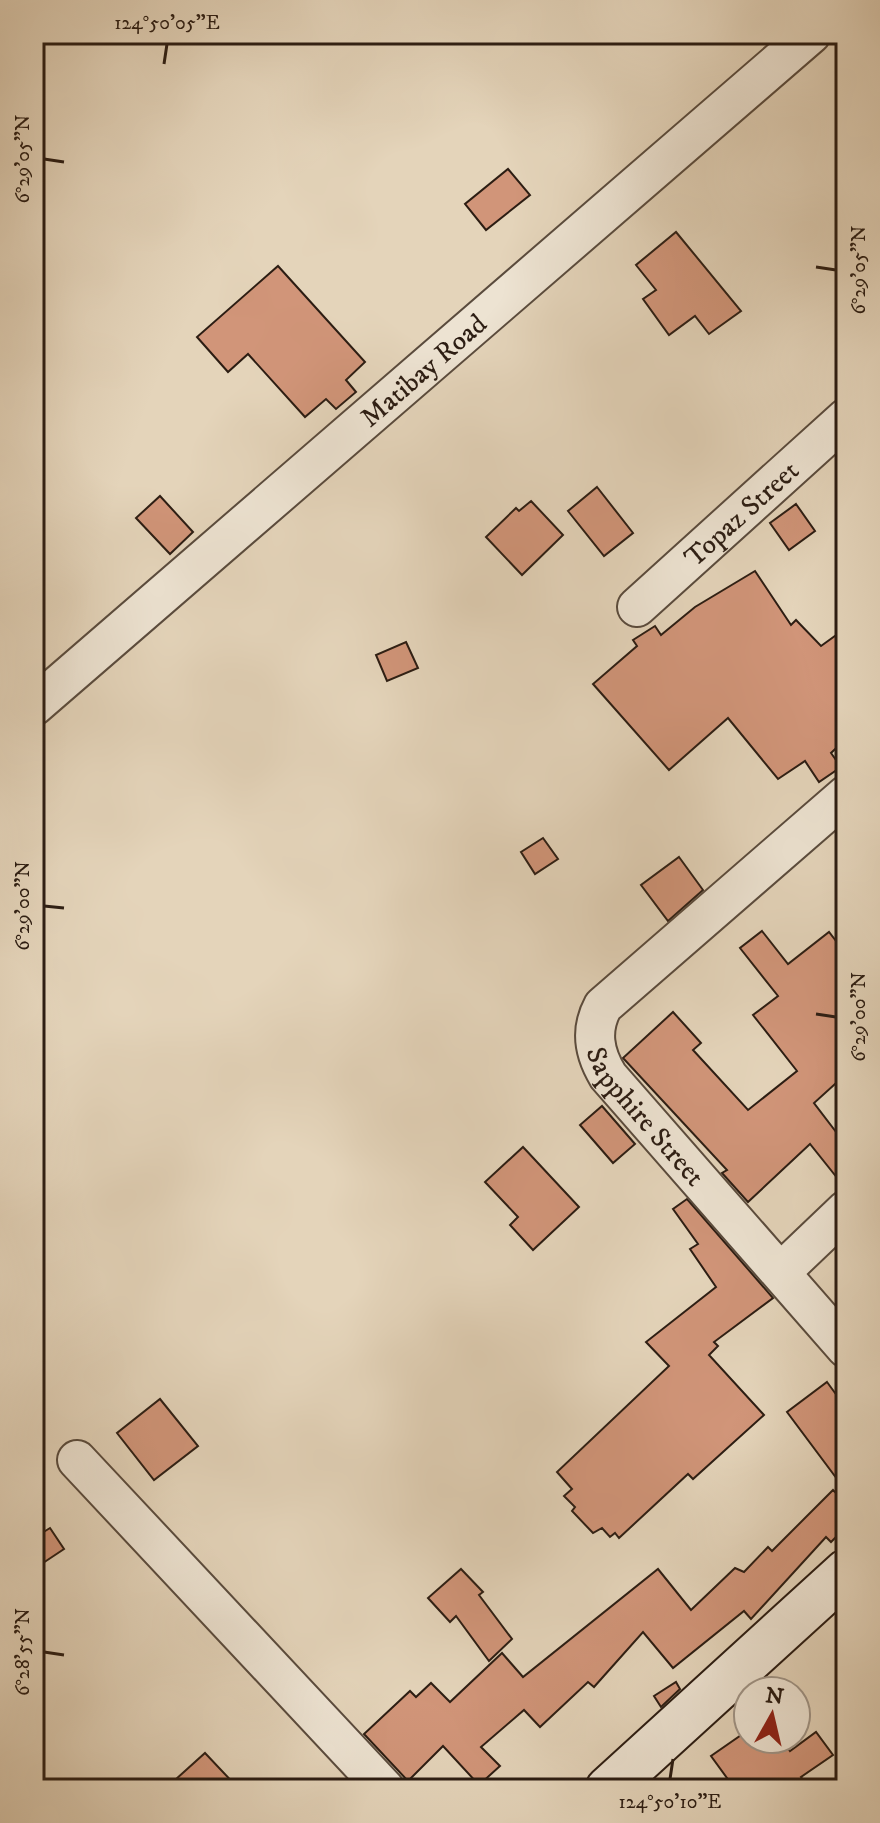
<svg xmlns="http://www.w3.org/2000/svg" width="880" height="1823" font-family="'IM FELL DW Pica',serif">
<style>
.building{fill:#d19579;stroke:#2c1d13;stroke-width:2}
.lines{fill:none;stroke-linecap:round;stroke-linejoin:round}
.street-casing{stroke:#5a4b3d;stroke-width:42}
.secondary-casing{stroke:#2c1d13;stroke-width:48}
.street{stroke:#ede3d2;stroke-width:38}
.secondary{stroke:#ede3d2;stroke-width:44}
.ticks{fill:none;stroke:#2c1d13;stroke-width:3}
.labels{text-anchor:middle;stroke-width:6;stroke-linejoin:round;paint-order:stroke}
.street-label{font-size:28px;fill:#2c1d13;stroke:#ede3d2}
.neatline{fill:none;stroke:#2c1d13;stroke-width:3}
.ticks-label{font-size:20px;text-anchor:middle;fill:#2c1d13}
</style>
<rect width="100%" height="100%" fill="#e4d4ba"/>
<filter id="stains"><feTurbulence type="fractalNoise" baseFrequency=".0025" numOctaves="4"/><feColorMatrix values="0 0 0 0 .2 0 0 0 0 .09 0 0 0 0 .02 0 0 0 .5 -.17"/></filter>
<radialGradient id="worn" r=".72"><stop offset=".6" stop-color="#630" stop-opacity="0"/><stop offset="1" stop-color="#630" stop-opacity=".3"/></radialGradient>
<g class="building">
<path d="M508,169L530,195L486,230L465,204Z"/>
<path d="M676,232L741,311L709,334L695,316L669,335L643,299L656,290L636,265Z"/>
<path d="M278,266L365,362L346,380L356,392L336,409L326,399L305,417L248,354L228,372L197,337Z"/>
<path d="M597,487L633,533L604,556L568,511Z"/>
<path d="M160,496L193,532L170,554L136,518Z"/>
<path d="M531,501L563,535L522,575L486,537L516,508L519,511Z"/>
<path d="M796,504L815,531L789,550L770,523Z"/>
<path d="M755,571L791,625L796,620L821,646L846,628V739L831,753L841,767L819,782L805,761L778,779L728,718L669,770L593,684L637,646L633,640L655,626L661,635L695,607Z"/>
<path d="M406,642L418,668L387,681L376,655Z"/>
<path d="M543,838L558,859L535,874L521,852Z"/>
<path d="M679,857L703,890L668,921L641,885Z"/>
<path d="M762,931L788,964L829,932L846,954V1074L814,1103L846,1145V1189L810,1144L748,1202L722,1173L727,1170L623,1058L673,1012L701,1043L693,1050L748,1110L797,1071L753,1015L778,996L740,948Z"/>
<path d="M602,1106L635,1144L613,1163L580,1125Z"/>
<path d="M523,1147L579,1207L533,1250L510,1225L518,1217L485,1182Z"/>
<path d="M687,1199L773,1298L714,1342L718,1346L709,1355L764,1415L693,1479L688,1474L619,1538L615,1533L610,1537L602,1528L593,1533L572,1511L575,1507L564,1496L572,1489L557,1472L669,1366L646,1342L716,1287L690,1249L698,1244L673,1209Z"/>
<path d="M827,1382L846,1408V1491L787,1412Z"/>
<path d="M160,1399L198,1446L154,1480L117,1433Z"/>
<path d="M833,1490L846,1503V1527L831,1542L826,1537L751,1619L744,1611L673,1668L643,1632L594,1687L588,1682L540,1727L524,1710L481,1747L500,1766L479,1785L443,1746L408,1781L364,1734L410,1691L416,1697L431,1683L450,1702L502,1653L523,1677L658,1569L691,1610L735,1568L744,1572L768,1547L772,1551Z"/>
<path d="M50,1528L64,1549L34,1569V1538Z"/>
<path d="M461,1569L483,1592L479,1595L512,1639L489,1661L456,1616L450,1622L428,1598Z"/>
<path d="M676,1682L680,1689L661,1707L654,1696Z"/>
<path d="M747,1731L748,1739H781L790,1751L816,1732L833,1755L801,1777L810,1789H735L711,1756Z"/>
<path d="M205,1753L239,1789H165Z"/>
</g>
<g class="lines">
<defs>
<g id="street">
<path id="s1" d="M637,607L846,418"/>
<path id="s2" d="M34,706L811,34"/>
<path id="s3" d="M846,795L603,1006C590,1030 594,1053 608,1076L846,1348"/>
<path d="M781,1272L846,1210"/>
<path d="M77,1460L385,1789"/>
</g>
<path id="secondary" d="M608,1789L846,1572"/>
</defs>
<use href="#street" class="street-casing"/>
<use href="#secondary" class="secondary-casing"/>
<use href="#street" class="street"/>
<use href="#secondary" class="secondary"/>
</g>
<path class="ticks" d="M164,64L167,44M44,159L64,162M816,267L836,270M44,906L64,908M816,1014L836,1017M44,1652L64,1655M670,1779L673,1759"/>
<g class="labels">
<g class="street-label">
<text dy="10" stroke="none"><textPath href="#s2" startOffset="514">Matibay Road</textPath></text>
<text dy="10" stroke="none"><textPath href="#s1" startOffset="140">Topaz Street</textPath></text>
<text dy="10" stroke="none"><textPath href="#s3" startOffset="450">Sapphire Street</textPath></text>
</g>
</g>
<rect width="880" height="1823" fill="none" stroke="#e4d4ba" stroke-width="88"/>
<g transform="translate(772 1715) rotate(8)"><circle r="38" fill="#ede3d2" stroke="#a09486" stroke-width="2"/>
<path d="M0-6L14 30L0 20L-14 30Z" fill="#8f2418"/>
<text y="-12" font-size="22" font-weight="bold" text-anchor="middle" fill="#2c1d13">N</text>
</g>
<rect x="44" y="44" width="792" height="1735" class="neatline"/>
<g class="ticks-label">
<text x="167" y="29">124°50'05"E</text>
<text transform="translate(22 159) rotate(-90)" y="7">6°29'05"N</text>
<text transform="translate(858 270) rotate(-90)" y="7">6°29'05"N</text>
<text transform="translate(22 906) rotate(-90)" y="7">6°29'00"N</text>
<text transform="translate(858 1017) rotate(-90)" y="7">6°29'00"N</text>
<text transform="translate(22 1652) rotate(-90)" y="7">6°28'55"N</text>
<text x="670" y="1808">124°50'10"E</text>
</g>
<rect width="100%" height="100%" filter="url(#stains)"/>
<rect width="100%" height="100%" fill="url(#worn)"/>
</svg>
